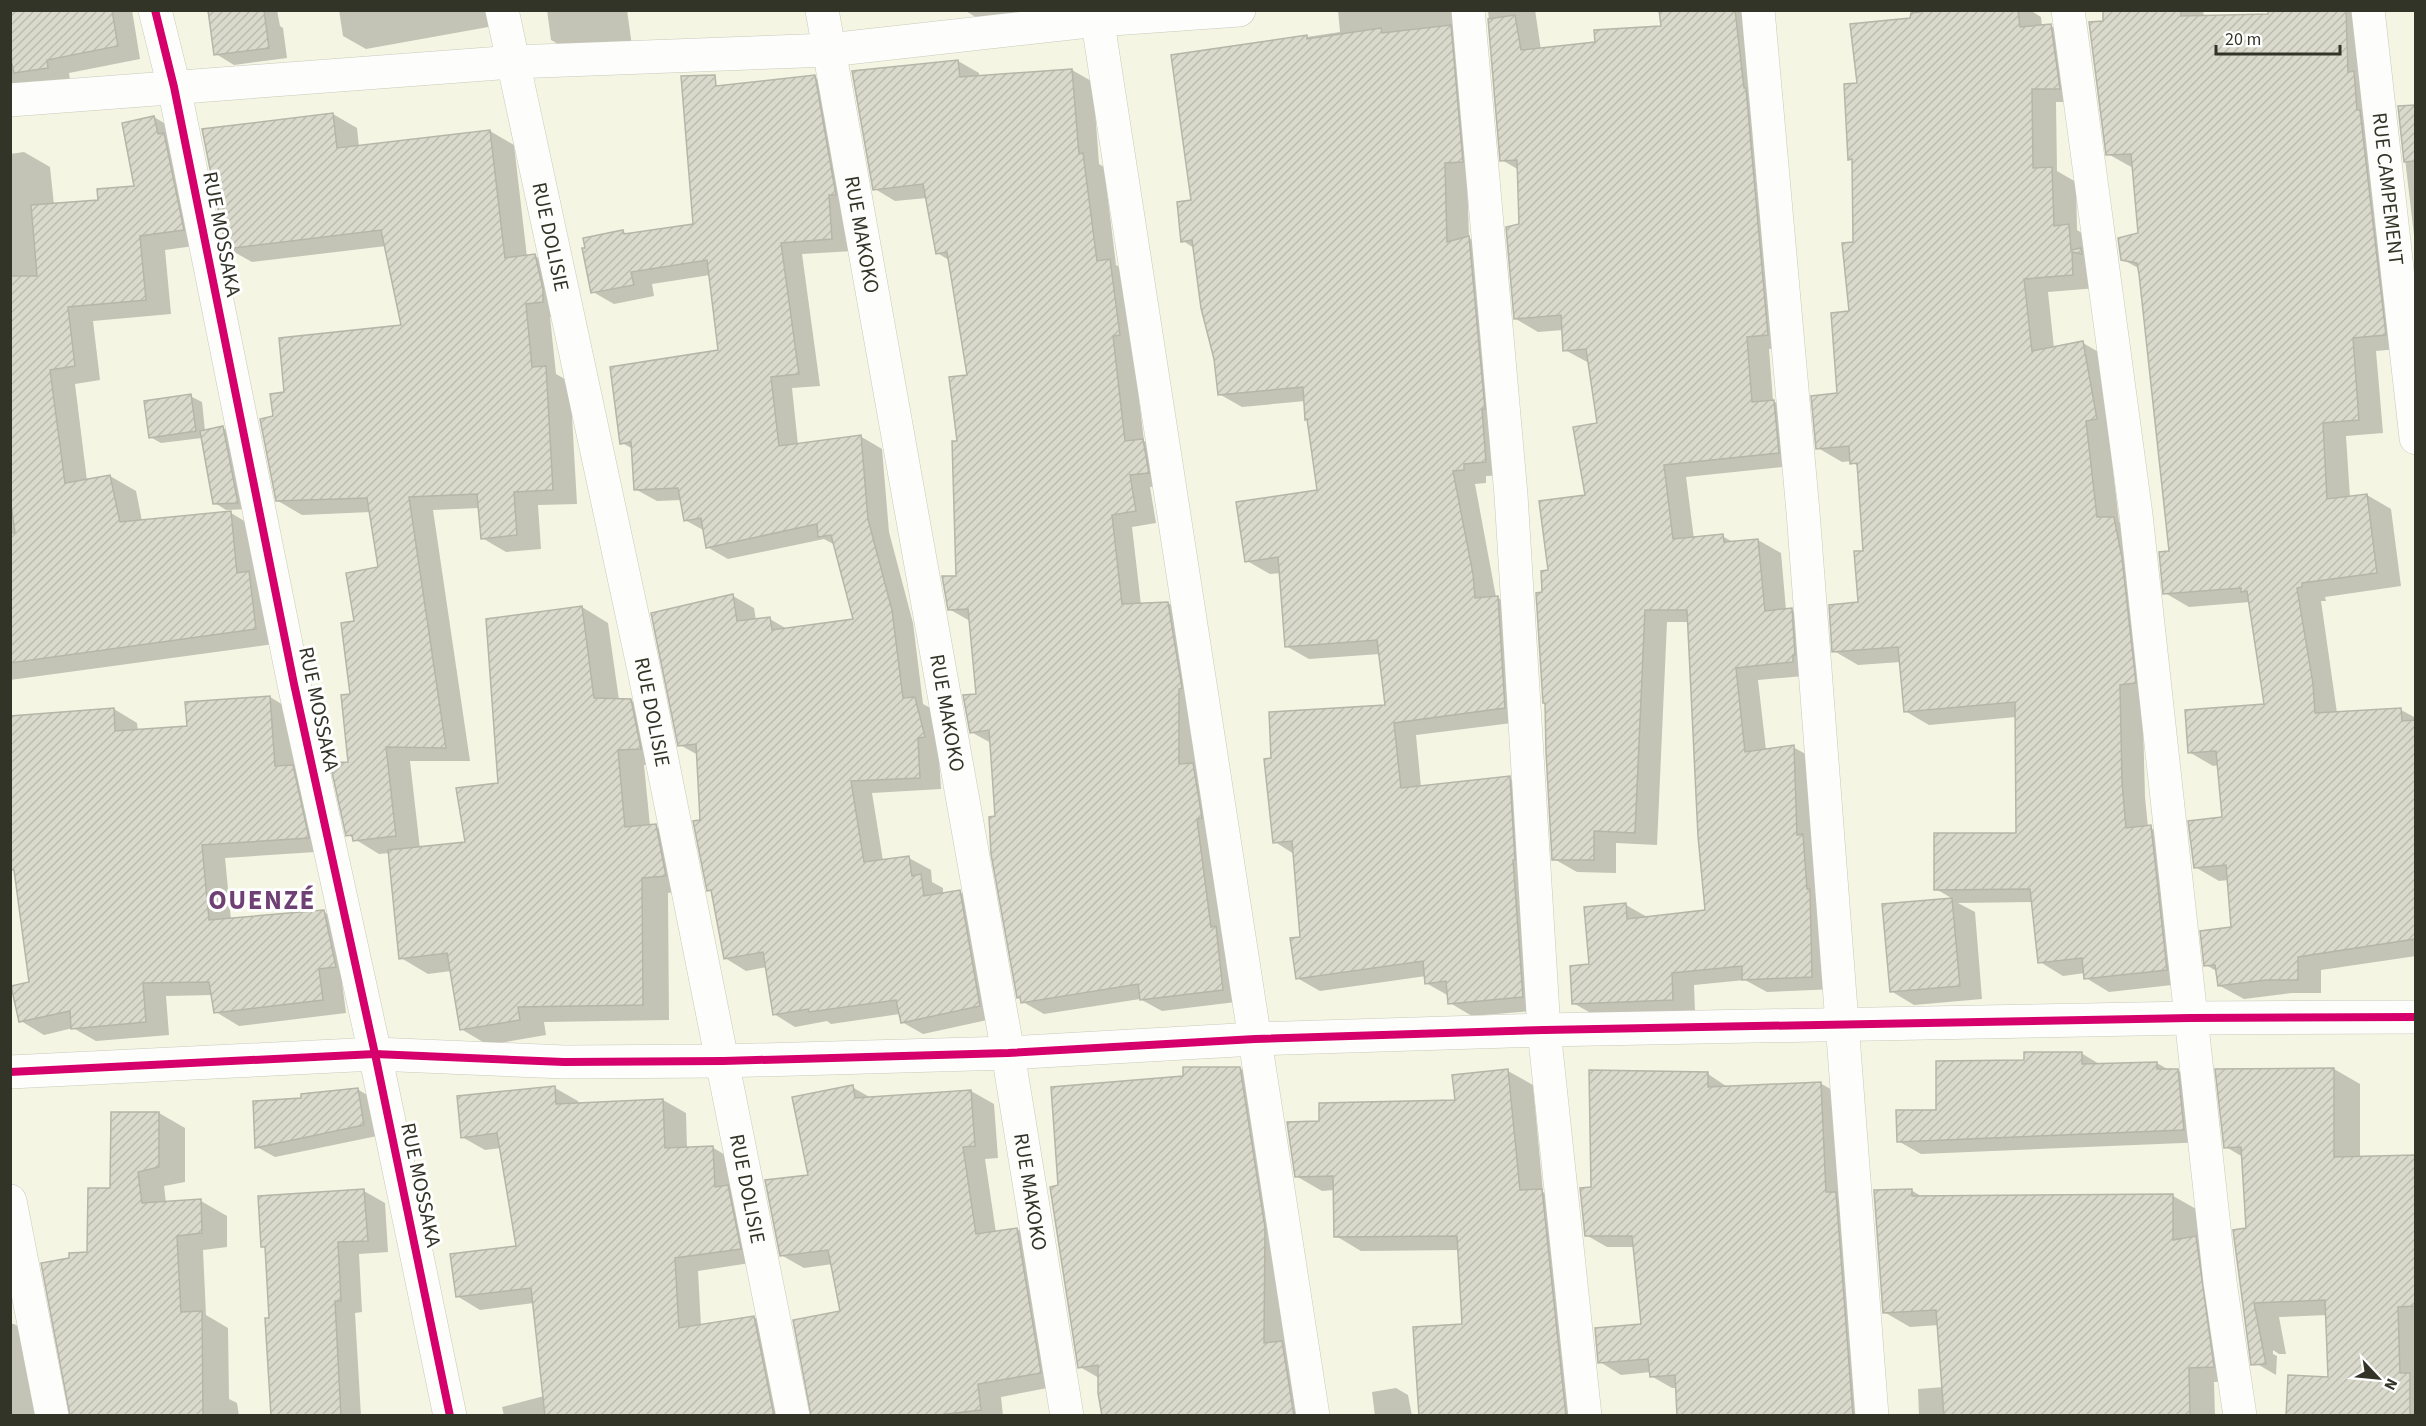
<svg xmlns="http://www.w3.org/2000/svg" width="2426" height="1426" font-family="'Source Sans 3',sans-serif">
<style>
.shadow{fill:#0003}
.building{fill:url(#building-hatch);stroke:#b5b6a8;stroke-width:1.5}
.lines{fill:none;stroke-linecap:round;stroke-linejoin:round}
.street-casing{stroke:#c9c9bb;stroke-width:34}
.street{stroke:#fdfefb;stroke-width:33}
.cycleway-casing{stroke:#fff;stroke-width:11}
.cycleway{stroke:#d6006c;stroke-width:8}
.labels{text-anchor:middle;stroke-width:6;stroke-linejoin:round;paint-order:stroke}
.street-label{font-size:21px;fill:#333428;stroke:#fff}
.district-label{font-size:27px;font-weight:bold;letter-spacing:1.5px;fill:#6e4074;stroke:#fff}
</style>
<defs>
<pattern id="building-hatch" width="6" height="6" patternUnits="userSpaceOnUse" patternTransform="scale(1.5)"><rect width="6" height="6" fill="#d9dacc"/><path d="M-1 1l2-2M0 6l6-6M5 7l2-2" fill="none" stroke="#bbbcaf"/></pattern>
</defs>
<rect width="100%" height="100%" fill="#f4f5e3"/>
<g class="shadow">
<path d="M10,10H132L140,59L69,73L70,80L10,90Z"/>
<path d="M207,10H277L280,26L283,28L287,58L234,65L216,54L211,21L209,19Z"/>
<path d="M339,10H503L505,24L366,49L343,36Z"/>
<path d="M547,10H627L632,46L574,53L551,40Z"/>
<path d="M964,10H1091L979,19Z"/>
<path d="M1338,10H1478L1467,175L1469,238L1492,251L1508,475L1486,476V483L1475,484L1496,597L1521,610L1528,721L1416,735L1421,787L1509,778L1532,791L1545,1010L1472,1016L1450,1003L1449,996L1426,983V976L1320,991L1297,978L1302,938L1294,854L1275,842L1387,706L1380,654L1309,659L1286,646L1281,573L1270,574L1247,561L1319,491L1309,420L1306,419L1305,401L1242,407L1219,394L1216,359L1194,248L1183,241L1193,202L1173,57L1340,32Z"/>
<path d="M1488,10H1535L1541,50L1597,43L1663,28L1661,11L1749,10L1790,347L1769,349L1773,401L1797,414L1801,465L1686,477L1694,539L1722,536L1733,542L1758,540L1781,553L1786,610H1791L1814,623L1816,675L1758,680L1766,750L1793,747L1816,760L1835,989L1767,992L1745,980L1694,985L1695,1012L1596,1016L1573,1003L1591,965L1626,905L1649,918L1706,912L1689,622H1667L1657,845L1616,843V873L1577,872L1554,859L1544,594L1549,572L1587,496L1599,424L1589,363L1565,350L1563,330L1538,332L1516,319L1520,226L1519,170L1502,160Z"/>
<path d="M1948,10H2030L2041,17L2042,27L2051,26L2075,40L2083,102H2056L2057,171L2076,182L2077,230L2093,240L2097,288L2048,292L2054,348L2083,343L2107,357L2109,434L2119,522L2138,532L2145,797L2148,827L2175,840L2190,983L2109,992L2086,978L2085,973L2063,976L2040,962L2033,902L1958,903L1975,912L1982,999L1914,1005L1891,991L1884,905L1953,899L1936,889L2018,834L2016,717L1929,725L1905,711L1901,662L1858,665L1834,651L1859,603L1865,552L1858,467L1852,461L1842,462L1818,448L1839,395L1851,313L1855,243L1854,161L1850,159L1858,84L1912,20Z"/>
<path d="M2104,10H2203L2204,17L2270,16V10H2370L2409,348L2376,351L2383,433L2346,436L2350,498L2367,495L2391,509L2401,586L2325,597L2326,601H2321L2337,713L2401,710L2416,718V956L2321,970V993H2291L2244,999L2220,986L2218,972L2206,965L2232,928L2228,880L2219,881L2195,867L2223,818L2219,765L2213,766L2189,752L2266,706L2250,602L2189,607L2165,593L2171,552L2140,269L2122,259L2139,234L2133,168L2108,154Z"/>
<path d="M958,61L979,73V77L1072,70L1093,82L1099,164L1104,167L1116,265L1130,273L1133,347L1144,441L1164,453L1169,485L1150,487L1156,523L1132,527L1141,605L1168,603L1189,615L1244,1001L1162,1011L1140,999L1044,1014L1023,1002L1019,997L996,817L991,743L971,732L978,696L970,621L949,609L957,578L959,442L969,376L949,260L937,253L927,198L895,201L875,189Z"/>
<path d="M814,77L836,89L853,251L802,254L820,386L792,388L798,445L860,436L882,449L889,532L913,623L923,704L936,711L941,789L872,793L883,861L909,858L931,870L932,882L943,888V894L960,892L981,904L1001,1017L923,1034L902,1022L900,1014L831,1024L827,1021L795,1027L774,1014L767,967L746,971L725,958L713,892L709,890L698,755L680,745L733,596L754,608L756,620L770,619L787,629L854,620L835,545L824,539L728,559L707,547L705,531L685,520L681,500L657,501L635,489L633,449L622,443L719,351L710,275L652,284L654,296L614,304L593,292L623,232L629,235L695,225Z"/>
<path d="M2416,106V252L2399,108Z"/>
<path d="M333,114L357,128L359,147L490,131L514,145L527,257L535,256L560,270L567,315L550,317L556,374L570,382L577,504L538,505L541,549L506,552L482,538L480,508L433,510L470,761H410L420,849L467,844L500,784L582,607L608,623L619,700H630L657,716L667,763L644,765L650,826H655L682,841L692,891L668,893L669,1020L544,1022L546,1035L488,1045L461,1029L451,971L428,974L401,958L390,853L379,854L348,835L355,622L380,569L371,512L302,515L278,501L274,418L285,393L403,327L386,246L252,262L227,248Z"/>
<path d="M154,117L179,132L208,244L165,250L171,314L93,321L100,380L75,384L87,481L110,476L136,491L142,521L231,513L256,528L281,643L10,680V154L24,152L50,167L54,205L99,201L136,187Z"/>
<path d="M190,396L202,402L205,431L223,428L234,434L249,509L226,510L215,503L202,438L161,443L150,437Z"/>
<path d="M270,697L293,711L331,851L225,858L231,920L324,912L348,926L359,980L342,982L346,1013L239,1026L216,1012L213,995L166,996L169,1035L96,1041L73,1028L44,1035L21,1021L31,984L15,872L11,869L114,709L137,723L138,731L188,727Z"/>
<path d="M2081,1053L2101,1065L2157,1063L2169,1070H2177L2201,1084L2207,1142L1921,1154L1898,1141L1938,1111L2025,1062Z"/>
<path d="M1240,1068L1261,1081L1286,1241L1285,1344L1303,1355L1313,1416H1103L1099,1378L1080,1367L1060,1186L1185,1077Z"/>
<path d="M2334,1069L2360,1084V1158L2416,1156V1416H2288L2329,1379L2327,1315L2279,1317L2286,1354H2279L2273,1350V1354L2277,1356L2276,1375L2252,1361L2243,1157L2226,1147Z"/>
<path d="M1508,1071L1533,1085L1543,1192L1567,1205L1589,1416H1467L1459,1250L1361,1251L1336,1236L1335,1190L1322,1191L1296,1176L1321,1122L1456,1102Z"/>
<path d="M1708,1074L1729,1088L1820,1083L1841,1095L1873,1416H1678L1677,1388H1672L1651,1376V1372L1621,1375L1600,1362L1643,1326L1635,1247H1607L1586,1235L1592,1189Z"/>
<path d="M852,1087L873,1099L971,1091L994,1104L998,1158L985,1159L996,1233L1017,1229L1040,1242L1063,1385L1001,1397L1003,1416H813L842,1312L833,1264L804,1268L781,1255L810,1176Z"/>
<path d="M555,1088L578,1101V1105L663,1100L686,1113L687,1149L712,1147L735,1161L763,1261L698,1271L701,1326L754,1317L776,1330L793,1416H504L502,1407L544,1396L534,1303L480,1310L457,1296L518,1247L501,1148L485,1150L462,1137Z"/>
<path d="M357,1089L376,1100L382,1135L275,1157L257,1147L302,1100Z"/>
<path d="M159,1113L185,1128V1182L164,1186L166,1203L201,1201L227,1216V1247L203,1250L206,1315L228,1328L229,1399L237,1403L239,1416H115L88,1254L111,1190Z"/>
<path d="M1911,1190L1924,1198L2173,1196L2198,1210V1239L2221,1253L2239,1381L2214,1382L2215,1416H1919L1918,1389L1944,1387L1939,1325L1910,1327L1884,1312Z"/>
<path d="M364,1191L385,1203L388,1252L359,1254L362,1312L355,1313L361,1416H272L267,1249L263,1246Z"/>
<path d="M10,1324H14L43,1340L58,1416H10Z"/>
<path d="M1396,1388L1408,1395L1412,1416H1375L1372,1392Z"/>
</g>
<g class="building">
<path d="M10,10H112L118,46L47,60L48,68L14,73L10,56Z"/>
<path d="M208,10H264L269,48L214,55Z"/>
<path d="M1659,10H1735L1744,88H1746L1768,335L1747,337L1752,402L1774,400L1779,453L1664,465L1673,539L1723,534L1724,542L1758,539L1765,611L1792,608L1795,655H1793V662L1736,668L1745,752L1794,745L1797,835L1803,834L1807,889H1810L1812,977L1742,980V966L1672,973L1673,1000L1572,1004L1570,966L1589,964L1584,907L1626,903L1627,919L1705,910L1698,836L1687,610H1645L1635,833L1594,831V860H1552L1546,752L1545,703H1543L1536,593L1542,592L1541,571L1548,570L1539,501L1585,495L1573,427L1597,423L1586,349L1563,351L1561,315L1514,319L1506,227L1519,224L1517,160L1500,161L1488,19L1515,15L1521,50L1595,42L1594,30L1661,26Z"/>
<path d="M1933,10H2018L2020,27L2051,24L2060,89H2032L2033,168L2052,167L2054,226L2069,224L2071,250L2081,248L2082,254L2072,252L2073,275L2024,279L2032,351L2083,341L2097,419L2086,421L2097,517H2114L2122,558L2136,683L2120,685L2122,782L2126,828L2151,825L2167,970L2084,979L2082,958L2038,963L2030,889L1934,890V833H2016L2015,702L1904,712L1898,647L1832,652L1829,605L1858,602L1854,551H1863L1857,463L1850,464L1849,446L1816,449L1811,396L1837,393L1831,313L1849,311L1842,243L1853,242L1852,159L1848,160L1844,84L1857,83L1850,24L1910,18L1911,13Z"/>
<path d="M2103,10H2181V16L2268,14V10H2346L2348,72L2354,71L2357,110H2360L2386,335L2353,338L2359,420L2323,423L2327,499L2367,494L2377,573L2302,583V587L2297,588L2313,684L2315,713L2401,708L2402,721L2415,720V939L2298,957V980H2266L2218,986L2215,965L2204,966L2200,931L2231,927L2226,865L2194,868L2188,821L2222,817L2216,751L2188,753L2185,710L2264,704L2247,591L2241,592V588L2163,594L2159,552L2169,551L2139,274L2137,263L2121,260L2118,238L2138,233L2131,154L2106,155L2089,22L2103,21Z"/>
<path d="M1451,25L1463,162L1445,163L1447,242L1469,236L1485,409H1482L1486,462L1464,464V470L1453,471L1473,574L1475,598L1498,596L1505,708L1394,723L1401,788L1510,776L1515,860H1513L1523,997L1448,1004L1446,981L1425,984L1423,961L1296,979L1290,938L1300,937L1292,841L1273,843L1264,759L1271,758L1269,712L1385,705L1377,640L1285,647L1278,557L1245,562L1236,502L1317,490L1307,419L1305,420L1303,387L1218,395L1214,359L1201,308L1192,240L1181,242L1177,202L1191,200L1171,55L1307,35V39L1381,28L1382,33Z"/>
<path d="M958,60L960,77L1072,69L1079,154L1083,153L1097,261L1110,259L1120,335L1113,336L1125,441L1143,439L1149,473L1130,475L1136,511L1112,515L1122,604L1168,602L1182,688L1179,689V764L1193,763L1202,818L1197,819L1211,927L1216,926L1223,990L1140,1000L1138,984L1021,1003L1020,997L1017,998L991,854L989,817L995,816L989,730L970,733L963,695L976,694L968,609L948,610L942,576H956L952,441H957L949,377L967,375L947,252L936,254L923,184L873,190L852,71Z"/>
<path d="M715,75L716,86L815,75L836,195H829L832,239L781,243L799,374L771,377L779,446L861,435L868,519L892,610L903,698L915,697L925,737L918,738L920,778L851,781L864,862L909,856L912,876L921,874L924,896L960,890L980,1006L901,1023L896,1000L809,1012L808,1009L773,1015L763,952L724,959L711,890L707,891L693,821L700,820L696,744L678,746L651,613L733,594L737,621L770,617L772,630L853,619L831,535L818,537L817,524L706,548L701,518L684,521L678,488L634,490L631,442L620,444L610,367L718,350L707,260L631,272L634,285L591,293L582,248H585L583,238L623,230L624,234L693,224L681,76Z"/>
<path d="M2415,105V161L2404,162L2398,106Z"/>
<path d="M333,113L337,148L490,130L505,258L535,254L543,289V302L526,304L532,367L546,366L553,490L514,492L517,535L481,539L477,494L409,497L446,748L386,747L396,836L353,841L352,835L346,836L330,763L348,762L341,695L350,694L341,623L354,621L346,573L378,567L367,498L276,501L260,419L273,416L270,394L284,392L279,338L401,325L381,230L226,249L202,129Z"/>
<path d="M154,116L158,134L164,133L184,230L140,236L146,300L68,307L75,366L50,370L65,483L110,475L120,522L231,511L237,573L249,571L256,629L10,663V533H15L10,497V276H37L31,205L98,200L97,189L134,186L122,123Z"/>
<path d="M191,394L196,431L149,438L144,401Z"/>
<path d="M223,426L238,503L213,504L200,431Z"/>
<path d="M582,606L594,698L631,699L641,749L618,750L625,827L656,824L666,876L642,878L643,1005L518,1007L520,1020L460,1030L447,953L399,959L388,850L465,842L456,788L498,783L486,619Z"/>
<path d="M270,696L275,766L293,765L309,838L202,845L209,920L324,910L336,967L319,969L323,1000L214,1013L209,982L143,983L146,1022L71,1029L70,1011L19,1022L11,986L29,982L14,870H10V716L114,708L115,731L187,726L185,702Z"/>
<path d="M1952,898L1960,986L1890,992L1882,904Z"/>
<path d="M2024,1052H2082V1064L2157,1062V1069H2178L2184,1130L1897,1142L1896,1110H1936V1061L2024,1060Z"/>
<path d="M1183,1067H1240L1265,1228L1264,1343L1282,1341L1294,1416H1102L1098,1393V1365L1078,1368L1050,1187L1058,1185L1051,1087L1183,1076Z"/>
<path d="M2334,1068V1157L2415,1155V1306L2398,1307L2400,1373H2410V1416H2286L2288,1375L2328,1377L2325,1300L2254,1303L2266,1364L2251,1365L2233,1230L2246,1228L2241,1147L2224,1148L2215,1069Z"/>
<path d="M1508,1069L1520,1190L1542,1189L1566,1416H1419L1413,1327L1462,1324L1457,1236L1334,1237L1333,1176L1295,1177L1287,1122L1319,1121V1103L1455,1100L1452,1075Z"/>
<path d="M1589,1070L1708,1072V1087L1821,1082L1826,1192H1836L1853,1416H1677L1675,1375L1650,1377L1648,1359L1598,1363L1595,1328L1641,1324L1632,1236H1585L1580,1188L1591,1187Z"/>
<path d="M853,1085L855,1098L971,1090L975,1146L963,1147L976,1234L1017,1228L1041,1373L978,1384L981,1410L930,1416H811L793,1320L840,1311L828,1250L780,1256L765,1180L808,1175L792,1097Z"/>
<path d="M555,1086L556,1104L663,1099L665,1148L713,1146L715,1187L728,1185L741,1249L675,1258L679,1328L754,1316L774,1416H545L531,1288L456,1297L450,1254L516,1246L497,1133L461,1138L457,1096Z"/>
<path d="M358,1088L364,1125L255,1148L253,1101L301,1098V1094Z"/>
<path d="M111,1112H159V1167L138,1172L142,1203L201,1199L202,1233L177,1236L181,1312L202,1311L203,1416H70L41,1263L69,1258V1253L87,1252L88,1188H110Z"/>
<path d="M364,1189L368,1241L338,1242L341,1301H335L341,1416H271L265,1318H269L265,1247H261L258,1196Z"/>
<path d="M1912,1189V1196L2173,1194V1240L2196,1236L2214,1367L2189,1368L2190,1416H1944L1936,1310L1883,1313L1874,1190Z"/>
</g>
<g class="lines">
<defs>
<g id="street">
<path d="M155,10L174,87L294,684L375,1054L450,1416"/>
<path id="s1" d="M502,10L644,670L793,1416"/>
<path id="s2" d="M822,10L1008,1053L1067,1416"/>
<path d="M1096,10L1313,1416"/>
<path d="M1468,10L1511,495L1544,1030L1585,1416"/>
<path d="M1758,10L1803,512L1872,1416"/>
<path d="M2068,10L2136,515L2220,1282L2240,1416"/>
<path id="s3" d="M2368,10L2416,438"/>
<path d="M10,100L513,62L829,50L1098,20L1239,10"/>
<path d="M10,1072L375,1054L564,1062L723,1061L1008,1053L1255,1039L1544,1030L2190,1018L2416,1017"/>
<path d="M10,1201L52,1416"/>
</g>
</defs>
<use href="#street" class="street-casing"/>
<use href="#street" class="street"/>
<defs>
<g id="cycleway">
<path d="M155,10L174,87L294,684L375,1054L450,1416"/>
<path d="M10,1072L375,1054L564,1062L723,1061L1008,1053L1255,1039L1544,1030L2190,1018L2416,1017"/>
</g>
</defs>
<use href="#cycleway" class="cycleway-casing"/>
<use href="#cycleway" class="cycleway"/>
</g>
<g class="labels">
<g class="street-label">
<text dy="7" stroke="none"><textPath href="#s3" startOffset="180">RUE CAMPEMENT</textPath></text>
<text transform="translate(222 234) rotate(79)" y="7">RUE MOSSAKA</text>
<text dy="7" stroke="none"><textPath href="#s2" startOffset="228">RUE MAKOKO</textPath></text>
<text dy="7" stroke="none"><textPath href="#s1" startOffset="232">RUE DOLISIE</textPath></text>
<text transform="translate(319 709) rotate(78)" y="7">RUE MOSSAKA</text>
<text dy="7" stroke="none"><textPath href="#s1" startOffset="718">RUE DOLISIE</textPath></text>
<text dy="7" stroke="none"><textPath href="#s2" startOffset="714">RUE MAKOKO</textPath></text>
<text transform="translate(421 1185) rotate(78)" y="7">RUE MOSSAKA</text>
<text dy="7" stroke="none"><textPath href="#s1" startOffset="1204">RUE DOLISIE</textPath></text>
<text dy="7" stroke="none"><textPath href="#s2" startOffset="1200">RUE MAKOKO</textPath></text>
</g>
<g class="district-label">
<text x="262" y="909">OUENZÉ</text>
</g>
</g>
<rect width="2426" height="1426" fill="none" stroke="#333428" stroke-width="24"/>
<g transform="translate(2378 1378) rotate(116)" stroke="#ffffff" stroke-width="4.5" paint-order="stroke">
<path d="M0-4.5L10 22L0 15L-10 22Z" fill="#333428"/>
<text y="-9" font-size="16" font-weight="bold" text-anchor="middle" fill="#333428">N</text>
</g>
<path d="M2216 45v9h124v-9" fill="none" stroke="#333428" stroke-width="3"/>
<text x="2225" y="45" font-size="18" fill="#333428" stroke="#ffffff" stroke-width="4.5" paint-order="stroke">20 m</text>
</svg>
